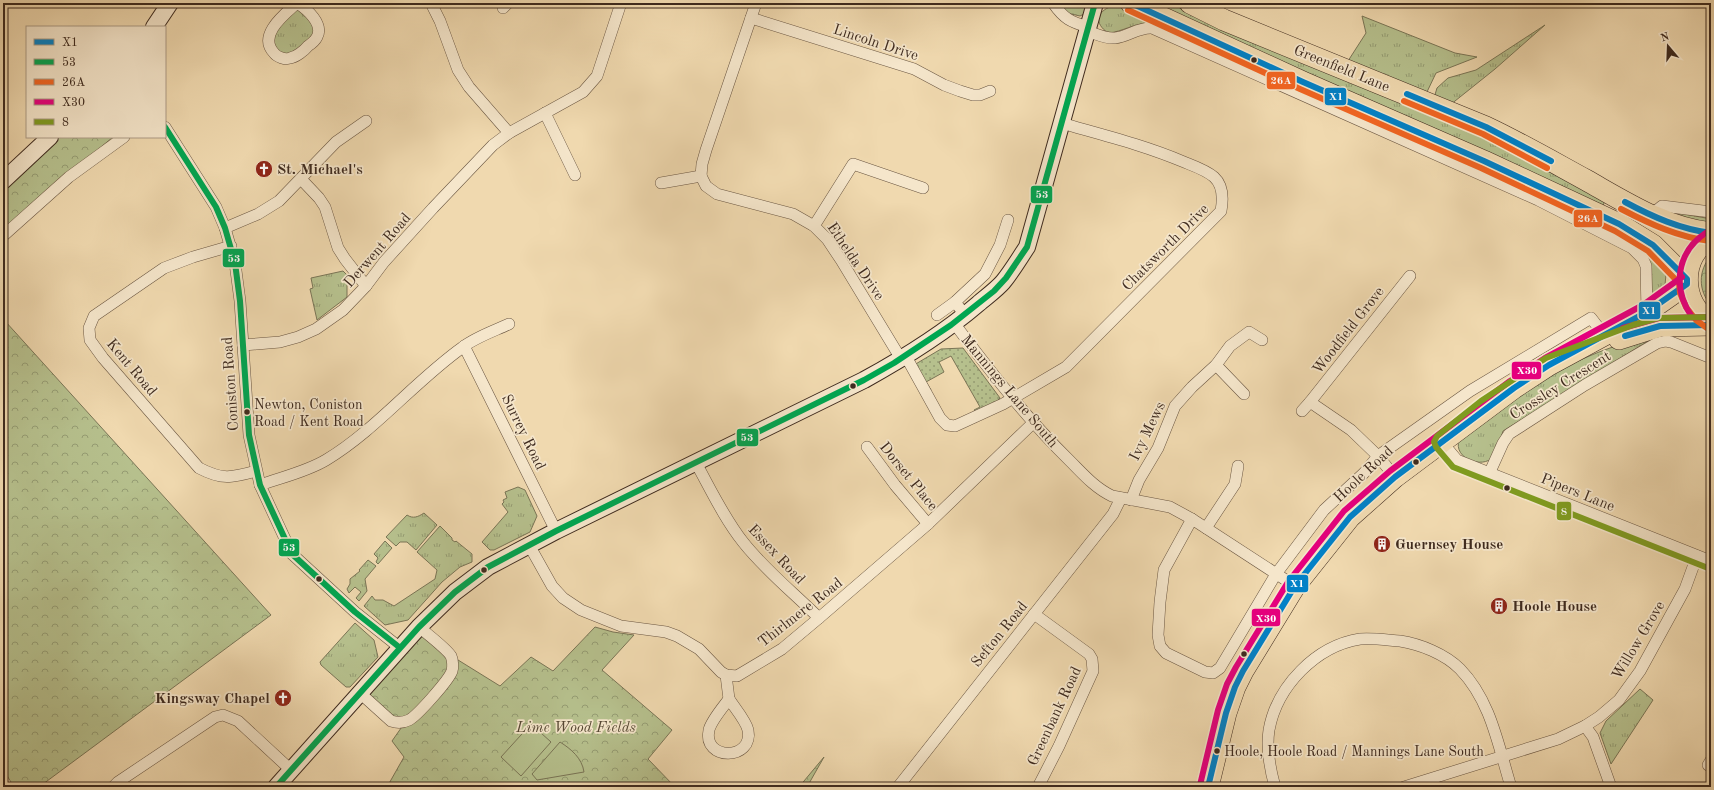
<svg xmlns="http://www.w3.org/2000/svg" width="1714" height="790" font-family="'Old Standard TT',serif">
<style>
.grass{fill:url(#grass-tufts);stroke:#7a7556}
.forest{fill:url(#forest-crowns);stroke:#7a7556}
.garden{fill:url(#garden-dots);stroke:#7a7556}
.pitch{fill:#b6c08d;stroke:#7a7556}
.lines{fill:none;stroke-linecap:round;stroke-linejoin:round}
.street-casing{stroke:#6a5642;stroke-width:12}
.secondary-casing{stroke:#3e2a1e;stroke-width:18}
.highway-casing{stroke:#3e2a1e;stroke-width:22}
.street{stroke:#f5e6cb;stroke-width:11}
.secondary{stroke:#f5e6cb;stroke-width:16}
.highway{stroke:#f0d9af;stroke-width:21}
.bus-1-casing{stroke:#f5e6cb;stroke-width:9}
.bus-2-casing{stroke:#f5e6cb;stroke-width:9}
.bus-3-casing{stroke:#f5e6cb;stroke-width:9}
.bus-4-casing{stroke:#f5e6cb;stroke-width:9}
.bus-5-casing{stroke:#f5e6cb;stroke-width:9}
.bus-1{stroke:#0281c7;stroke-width:6}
.bus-2{stroke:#00a651;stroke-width:6}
.bus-3{stroke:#f26522;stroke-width:6}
.bus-4{stroke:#e5007d;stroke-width:6}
.bus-5{stroke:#7f9b1f;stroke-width:6}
.bus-dot{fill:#3e2a1e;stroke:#f5e6cb;stroke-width:1.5}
.labels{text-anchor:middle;stroke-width:3.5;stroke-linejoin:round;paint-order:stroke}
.bus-label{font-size:14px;fill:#3e2a1e;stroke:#f5e6cb;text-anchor:start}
.street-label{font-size:15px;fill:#3e2a1e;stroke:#f5e6cb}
.poi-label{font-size:15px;font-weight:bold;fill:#3e2a1e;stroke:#f5e6cb;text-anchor:start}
.park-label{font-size:15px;font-style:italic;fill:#564834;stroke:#f5e6cb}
.line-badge{stroke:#f5e6cb;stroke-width:1.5}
.badge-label{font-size:11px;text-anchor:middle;font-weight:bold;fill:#fff}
</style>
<defs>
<pattern id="grass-tufts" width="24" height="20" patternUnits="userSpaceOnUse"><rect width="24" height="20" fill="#b6c08d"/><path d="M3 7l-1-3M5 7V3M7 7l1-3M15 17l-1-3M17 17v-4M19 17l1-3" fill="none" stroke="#959c73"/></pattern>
<pattern id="forest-crowns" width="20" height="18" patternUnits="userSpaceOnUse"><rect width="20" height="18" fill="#b6c08d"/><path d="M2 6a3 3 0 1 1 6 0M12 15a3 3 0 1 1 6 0" fill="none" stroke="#959c73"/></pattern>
<pattern id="garden-dots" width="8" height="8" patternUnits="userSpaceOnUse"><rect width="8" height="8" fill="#b6c08d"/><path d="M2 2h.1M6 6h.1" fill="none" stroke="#959c73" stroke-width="1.8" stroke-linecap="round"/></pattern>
</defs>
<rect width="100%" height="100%" fill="#f0d9af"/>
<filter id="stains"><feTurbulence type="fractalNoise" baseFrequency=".005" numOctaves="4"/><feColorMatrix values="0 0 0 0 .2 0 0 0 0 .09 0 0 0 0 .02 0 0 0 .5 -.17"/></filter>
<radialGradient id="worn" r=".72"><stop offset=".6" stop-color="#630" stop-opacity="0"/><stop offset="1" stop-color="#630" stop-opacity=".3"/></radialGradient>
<g class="grass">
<path d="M297,3L318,30L305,50L280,57L269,35Z"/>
<path d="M1059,3H1087L1084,14L1080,16L1067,13Z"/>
<path d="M1158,3H1170L1220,28L1486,137L1605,199L1602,211L1189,22Z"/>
<path d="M1112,6L1121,7L1150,20L1149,23C1135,23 1122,32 1108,33C1094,23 1096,12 1112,6Z"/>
<path d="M1362,16L1455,53L1477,57L1436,73L1426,94L1348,61L1366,33Z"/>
<path d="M1545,25L1495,69L1450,105L1434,98L1437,88L1448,78L1476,70Z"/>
<path d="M1668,211L1711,219V223L1684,220Z"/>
<path d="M1635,242L1665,268L1666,274L1665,285L1654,296L1652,294Z"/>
<path d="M343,271L347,275V297L317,320L310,289L313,288L311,278Z"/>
<path d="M1666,336L1648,341L1503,431C1501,437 1497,453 1493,457C1483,469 1453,459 1459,440L1556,370L1599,352L1632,340Z"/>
<path d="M518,487L525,490L537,516L530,532L494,550H490L482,542L508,512L502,504L504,502L503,500L507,498L505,492Z"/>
<path d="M424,513L437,525L416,550L407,542H400L396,546L386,537L407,515C413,519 418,517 424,513Z"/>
<path d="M440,526L452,538V540L455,542L456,541L472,554V562L460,567L442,582L408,620L385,625L364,606L372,596L375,600H383L394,606L435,579L437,570L417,552Z"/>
<path d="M385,541L392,548L378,564L376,562L378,558L374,554Z"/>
<path d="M368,560L376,566L365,579L367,591L359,601L356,598L361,592L355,587L349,593L347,589L350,584V579L360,571L359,570Z"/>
<path d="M355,623L374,640L378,657L350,687H346L321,665L320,662Z"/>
<path d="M1640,689L1653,700L1611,764L1600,733L1606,721Z"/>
</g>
<g class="forest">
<path d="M60,137H113L3,229V192L33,159Z"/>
<path d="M1711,256V305C1698,291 1698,270 1711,256Z"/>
<path d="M5,321L271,615L39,787H14L3,769V512L6,509L3,504V322Z"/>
<path d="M419,627L450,655L500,686L531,657L553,671L595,627L613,632L634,635L602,670L672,730L648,759L675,787H387L404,757L392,741L406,721L401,722L360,693Z"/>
<path d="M824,757L807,787H799Z"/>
</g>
<path class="garden" d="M963,348L1000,398L992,406L977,414L974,410L980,407L951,356L939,362L944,372L926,382L931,390L929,392L914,365L941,349Z"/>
<g class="pitch">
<path d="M531,724L551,742L521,776L501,757Z"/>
<path d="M560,742C571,749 582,758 584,772L537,780L532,774Z"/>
</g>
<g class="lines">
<defs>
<g id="street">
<path d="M297,3C307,9 324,24 317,37C315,41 311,44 308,46C304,51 296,57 290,58C285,60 277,57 274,53C257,35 285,14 297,3Z"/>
<path d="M431,3L440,21L458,70L469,87L509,133"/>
<path d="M1053,3C1064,19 1071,22 1088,27"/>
<path d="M503,8L508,3"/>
<path d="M751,18L914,69L944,85L960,91L973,95H980L990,91"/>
<path d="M1087,31C1096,34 1106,39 1115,38C1128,37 1138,27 1152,28L1538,200L1632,248L1643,259L1646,266L1647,312"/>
<path d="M545,113L575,175"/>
<path d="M165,127L216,207L225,228L235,263L240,301L249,435L260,485L292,554L355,612L399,647"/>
<path d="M701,176L702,164L706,150L756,3"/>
<path d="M301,179L319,198L325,207L338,248L345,259L366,286"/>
<path d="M661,183L701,176L706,186L717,194L793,214L814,226L827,239L841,260L898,354L909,362L940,418L947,425L955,426L1003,404L1066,367L1221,211C1223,200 1224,186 1214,177C1206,170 1194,166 1184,162C1144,145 1103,135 1061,123"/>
<path d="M1651,215L1662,206L1711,212"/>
<path d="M814,226L853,164L923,188"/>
<path d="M225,228L258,214L279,201L336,142L366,121"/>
<path d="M3,236L69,177L124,137"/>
<path d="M231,246L193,257L164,268L94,316L89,328L90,340L103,358L199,468C222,480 231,478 256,471"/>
<path d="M937,315L955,302"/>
<path d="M965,315L955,302L985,274L1000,245L1008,220"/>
<path d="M954,323C990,371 1027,419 1070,461C1083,474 1095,488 1112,496L1170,507L1192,519"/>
<path d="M243,345L280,342L298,337L316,329L343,310L366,286L384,262L433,208L493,145L509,133L583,92L597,76L621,3"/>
<path d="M464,346L556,531"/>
<path d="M1216,365L1244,394"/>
<path d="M1302,411L1310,402"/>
<path d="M1442,442L1457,460L1711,561"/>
<path d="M867,447L895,485L928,524"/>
<path d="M696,463C711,490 724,518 743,542C765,570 794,593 819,618"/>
<path d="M1489,474L1503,443L1509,434L1585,385L1657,343L1666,341L1671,342L1711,358"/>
<path d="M1395,477L1378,456L1351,430L1310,402L1410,276"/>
<path d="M260,485C282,477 306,472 326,460C376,430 415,381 463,347C476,337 494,331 509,324"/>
<path d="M1131,500L1139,480L1158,448L1175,406L1192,387L1216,365L1230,346L1249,332L1262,340"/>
<path d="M1206,528L1235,484L1238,466"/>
<path d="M529,545L552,586L563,598L581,610L621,626L666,632L677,636L699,649L721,672L726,675L737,676L782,649L819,618L928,524L1033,423"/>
<path d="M1295,586L1192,519L1164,570L1160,602L1158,635L1160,646L1166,653L1205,672L1213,673L1220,668L1276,574L1324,510L1364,473L1378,456L1470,391L1591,318L1605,336"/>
<path d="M1034,614L1089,654L1092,659L1093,671L1059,746L1038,787"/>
<path d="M726,675L729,699"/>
<path d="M360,693L391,721C397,723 403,723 409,720C417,716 449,680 452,671C453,668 453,660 451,656C447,649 426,633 419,627"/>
<path d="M729,699C734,707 746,721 748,730C754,761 702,761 709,730C711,721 723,707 729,699Z"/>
<path d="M1585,726L1593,737L1611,787"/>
<path d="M1708,765L1711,760"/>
<path d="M113,787L118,782L215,717L223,715L238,721L292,771"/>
<path d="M898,787L1113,514L1121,498"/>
<path d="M1275,787C1270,769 1266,749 1269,730C1277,686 1316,646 1360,639C1373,638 1387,640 1400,641C1420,644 1445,654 1460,669C1491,701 1498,745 1511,787"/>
<path d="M1404,787L1558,739L1585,726L1599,717L1619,700L1640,671L1685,589L1697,556"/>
</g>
<g id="secondary">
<path d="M154,27L170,3"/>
<path d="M3,181L50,137"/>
<path d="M276,787L419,627L455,592L488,567L556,531L864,380C904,358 943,334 978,304C986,297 996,290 1003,282C1012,271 1019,259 1027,247L1095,3"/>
</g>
<g id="highway">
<path d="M1131,3L1303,82L1484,161L1619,224L1653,245L1687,279"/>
<path d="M1190,3L1224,20L1486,127C1520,143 1553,162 1586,180C1625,202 1665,228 1711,233"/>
<path d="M1711,239C1679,254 1680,306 1711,321"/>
<path d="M1619,339L1660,326L1711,325"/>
<path d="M1208,787L1226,713L1235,687L1243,671L1295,586L1350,517L1395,477L1514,388L1549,365L1647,312L1687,284"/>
</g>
</defs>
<use href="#street" class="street-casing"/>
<use href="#secondary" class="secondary-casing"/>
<use href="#highway" class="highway-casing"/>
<use href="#street" class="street"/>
<use href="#secondary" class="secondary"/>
<use href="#highway" class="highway"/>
<defs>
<g id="bus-1">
<path d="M1131,3L1303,82L1484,161L1619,224L1653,245L1687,279V284L1647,312L1549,365L1514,388L1395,477L1350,517L1295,586L1243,671L1235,687L1226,713L1208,787"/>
<path d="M1407,94L1486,127L1551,161"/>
<path d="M1625,202C1653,217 1680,229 1711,233"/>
<path d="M1625,336L1660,326L1711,325"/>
</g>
<g id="bus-2">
<path d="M165,127L216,207L225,228L235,263L240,301L249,435L260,485L292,554L355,612L399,647"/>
<path d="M276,787L419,627L455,592L488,567L556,531L864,380L894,363L951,325L994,291L1006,278L1027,247L1095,3"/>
</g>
<g id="bus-3">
<path d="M1128,10L1300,89L1481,168L1615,231L1648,251L1679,283L1680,293L1686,307L1696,320L1707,328"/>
<path d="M1404,101L1483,134L1547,168"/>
<path d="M1621,209C1650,224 1678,237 1710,241"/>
</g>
<g id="bus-4">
<path d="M1692,317C1672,288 1676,252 1707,232"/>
<path d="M1623,328L1659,318L1711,317"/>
<path d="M1200,785L1218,710L1227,684L1236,667L1288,582L1344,511L1390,471L1510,381L1545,358L1643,305L1682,277"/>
</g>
<path id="bus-5" d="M1708,568L1453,467L1436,447L1434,442L1437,436L1481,401L1546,358L1633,325L1658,318L1711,317"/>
</defs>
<use href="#bus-1" class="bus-1-casing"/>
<use href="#bus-2" class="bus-2-casing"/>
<use href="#bus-3" class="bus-3-casing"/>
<use href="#bus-4" class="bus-4-casing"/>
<use href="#bus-5" class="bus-5-casing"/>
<use href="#bus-1" class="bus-1"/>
<use href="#bus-2" class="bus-2"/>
<use href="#bus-3" class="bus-3"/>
<use href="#bus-4" class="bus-4"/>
<use href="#bus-5" class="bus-5"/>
</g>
<defs>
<symbol id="church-disc" viewBox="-11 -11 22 22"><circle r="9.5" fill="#8f2418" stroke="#f5e6cb"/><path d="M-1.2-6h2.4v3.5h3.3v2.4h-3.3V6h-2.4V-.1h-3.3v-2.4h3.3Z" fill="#fff"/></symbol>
<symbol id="building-disc" viewBox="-11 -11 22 22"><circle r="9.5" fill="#8f2418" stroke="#f5e6cb"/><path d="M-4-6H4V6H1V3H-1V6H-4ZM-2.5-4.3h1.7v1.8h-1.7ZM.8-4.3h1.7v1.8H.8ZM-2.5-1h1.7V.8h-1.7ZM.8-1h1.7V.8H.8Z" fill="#fff"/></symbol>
</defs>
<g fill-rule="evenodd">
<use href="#church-disc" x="254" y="159" width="20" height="20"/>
<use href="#building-disc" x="1372" y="534" width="20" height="20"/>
<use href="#building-disc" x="1489" y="596" width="20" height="20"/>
<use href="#church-disc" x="273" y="688" width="20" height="20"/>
</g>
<g class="bus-dot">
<circle cx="1254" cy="60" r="3.5"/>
<circle cx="853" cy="386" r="3.5"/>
<circle cx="247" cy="412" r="3.5"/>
<circle cx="1416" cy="462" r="3.5"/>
<circle cx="1507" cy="488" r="3.5"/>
<circle cx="484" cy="570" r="3.5"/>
<circle cx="319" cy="579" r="3.5"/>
<circle cx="1244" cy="654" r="3.5"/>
<circle cx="1217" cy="751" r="3.5"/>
</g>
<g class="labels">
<g class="bus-label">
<text x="254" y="409">Newton, Coniston<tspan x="254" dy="17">Road / Kent Road</tspan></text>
<text x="1224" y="756">Hoole, Hoole Road / Mannings Lane South</text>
</g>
<g class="street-label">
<text transform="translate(876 42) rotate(18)" y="5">Lincoln Drive</text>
<text transform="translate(1342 68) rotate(22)" y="5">Greenfield Lane</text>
<text transform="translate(1165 247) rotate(-45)" y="5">Chatsworth Drive</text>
<text transform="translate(377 250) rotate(-49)" y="5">Derwent Road</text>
<text transform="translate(856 261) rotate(56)" y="5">Ethelda Drive</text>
<text transform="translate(1348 330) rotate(-52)" y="5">Woodfield Grove</text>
<text transform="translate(132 367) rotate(50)" y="5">Kent Road</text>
<text transform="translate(230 384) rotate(-94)" y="5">Coniston Road</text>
<text transform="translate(1560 385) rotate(-32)" y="5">Crossley Crescent</text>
<text transform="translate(1010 391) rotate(50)" y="5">Mannings Lane South</text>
<text transform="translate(1147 431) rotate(-64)" y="5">Ivy Mews</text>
<text transform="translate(524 432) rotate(64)" y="5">Surrey Road</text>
<text transform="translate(1363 474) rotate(-43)" y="5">Hoole Road</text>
<text transform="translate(909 476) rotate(51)" y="5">Dorset Place</text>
<text transform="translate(1578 492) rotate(22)" y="5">Pipers Lane</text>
<text transform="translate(777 554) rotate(47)" y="5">Essex Road</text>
<text transform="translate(800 612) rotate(-38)" y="5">Thirlmere Road</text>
<text transform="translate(999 634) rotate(-51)" y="5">Sefton Road</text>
<text transform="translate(1638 640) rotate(-59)" y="5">Willow Grove</text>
<text transform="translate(1054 716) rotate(-65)" y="5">Greenbank Road</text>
</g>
<g class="poi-label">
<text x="277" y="174">St. Michael's</text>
<text x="1395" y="549">Guernsey House</text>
<text x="1512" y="611">Hoole House</text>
<text x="270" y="703" text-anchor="end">Kingsway Chapel</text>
</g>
<g class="park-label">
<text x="576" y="732">Lime Wood Fields</text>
</g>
</g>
<g class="line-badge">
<rect x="1266" y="71" width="30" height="19" rx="4" fill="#f26522"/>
<rect x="1324" y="87" width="23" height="19" rx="4" fill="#0281c7"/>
<rect x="1030" y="185" width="23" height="19" rx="4" fill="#00a651"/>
<rect x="1573" y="209" width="30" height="19" rx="4" fill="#f26522"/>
<rect x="222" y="248" width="23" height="20" rx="4" fill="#00a651"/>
<rect x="1638" y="301" width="23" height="19" rx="4" fill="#0281c7"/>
<rect x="1511" y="361" width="31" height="19" rx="4" fill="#e5007d"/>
<rect x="736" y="428" width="23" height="19" rx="4" fill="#00a651"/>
<rect x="1556" y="501" width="16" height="20" rx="4" fill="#7f9b1f"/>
<rect x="278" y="538" width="22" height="19" rx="4" fill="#00a651"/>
<rect x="1286" y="574" width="23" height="19" rx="4" fill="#0281c7"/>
<rect x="1251" y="608" width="30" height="19" rx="4" fill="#e5007d"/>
</g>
<g class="badge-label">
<text x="1281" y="84">26A</text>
<text x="1336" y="100">X1</text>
<text x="1042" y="198">53</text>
<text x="1588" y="222">26A</text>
<text x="234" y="262">53</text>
<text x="1649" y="314">X1</text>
<text x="1527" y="374">X30</text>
<text x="747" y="441">53</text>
<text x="1564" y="515">8</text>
<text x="289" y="551">53</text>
<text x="1297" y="587">X1</text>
<text x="1266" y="622">X30</text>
</g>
<rect width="1714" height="790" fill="none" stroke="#f0d9af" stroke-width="16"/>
<rect x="4" y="4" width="1706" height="782" fill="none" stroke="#3e2a1e" stroke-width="2"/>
<rect x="8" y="8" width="1698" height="774" fill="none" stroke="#3e2a1e"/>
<rect x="26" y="26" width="140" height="112" fill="#f5e6cb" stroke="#ac9b86"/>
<rect x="34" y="39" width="20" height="6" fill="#0281c7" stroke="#ac9b86"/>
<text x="62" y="46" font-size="12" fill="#3e2a1e">X1</text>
<rect x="34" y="59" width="20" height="6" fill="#00a651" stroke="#ac9b86"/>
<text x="62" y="66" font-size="12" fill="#3e2a1e">53</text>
<rect x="34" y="79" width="20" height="6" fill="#f26522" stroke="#ac9b86"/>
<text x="62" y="86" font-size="12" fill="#3e2a1e">26A</text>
<rect x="34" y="99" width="20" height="6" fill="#e5007d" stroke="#ac9b86"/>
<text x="62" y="106" font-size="12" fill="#3e2a1e">X30</text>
<rect x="34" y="119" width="20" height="6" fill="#7f9b1f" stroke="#ac9b86"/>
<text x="62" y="126" font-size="12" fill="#3e2a1e">8</text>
<g transform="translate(1668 46) rotate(341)" stroke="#f5e6cb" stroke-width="3" paint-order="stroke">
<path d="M0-3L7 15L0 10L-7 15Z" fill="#3e2a1e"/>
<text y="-6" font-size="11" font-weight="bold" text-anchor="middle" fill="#3e2a1e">N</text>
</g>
<rect width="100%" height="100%" filter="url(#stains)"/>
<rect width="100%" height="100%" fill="url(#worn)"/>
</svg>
